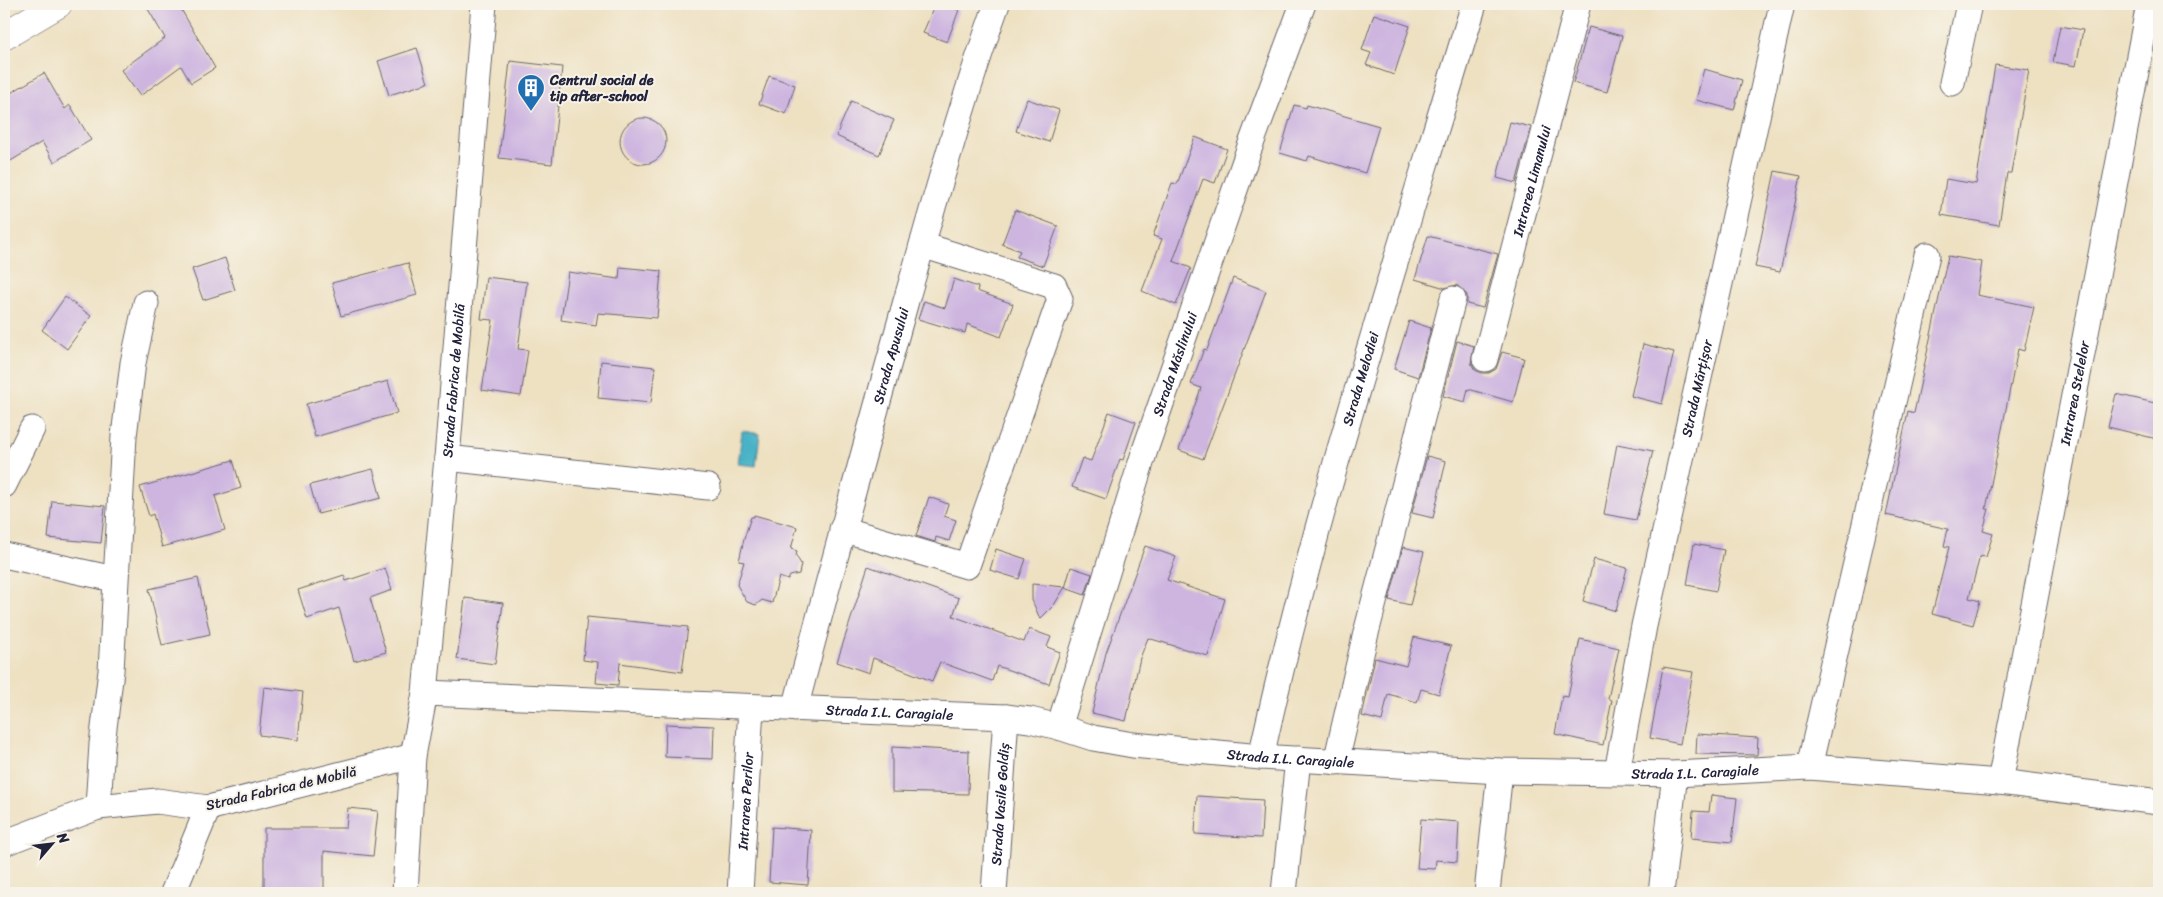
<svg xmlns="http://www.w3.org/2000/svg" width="2163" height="897" font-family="Sriracha,sans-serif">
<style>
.water{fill:#48b2c6;stroke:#356a80}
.building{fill:#cdb5e0}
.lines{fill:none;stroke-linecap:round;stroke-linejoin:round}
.minor-casing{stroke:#69656a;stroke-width:27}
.major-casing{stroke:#69656a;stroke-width:29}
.minor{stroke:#fff;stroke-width:25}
.major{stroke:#fff;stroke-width:28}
.labels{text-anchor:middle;stroke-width:4;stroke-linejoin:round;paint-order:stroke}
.poi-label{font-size:14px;font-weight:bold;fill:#22223b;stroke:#f7f3e8;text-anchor:start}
.street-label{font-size:14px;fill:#22223b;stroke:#f7f3e8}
</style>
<rect width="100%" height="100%" fill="#f7f3e8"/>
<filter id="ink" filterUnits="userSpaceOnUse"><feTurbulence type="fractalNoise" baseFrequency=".02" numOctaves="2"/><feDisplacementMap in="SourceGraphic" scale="10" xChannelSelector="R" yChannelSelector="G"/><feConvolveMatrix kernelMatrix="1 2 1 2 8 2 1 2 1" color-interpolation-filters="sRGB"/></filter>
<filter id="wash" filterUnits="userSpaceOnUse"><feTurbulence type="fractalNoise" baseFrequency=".0096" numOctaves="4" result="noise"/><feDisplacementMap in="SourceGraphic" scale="20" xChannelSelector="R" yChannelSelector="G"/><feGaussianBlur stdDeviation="1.12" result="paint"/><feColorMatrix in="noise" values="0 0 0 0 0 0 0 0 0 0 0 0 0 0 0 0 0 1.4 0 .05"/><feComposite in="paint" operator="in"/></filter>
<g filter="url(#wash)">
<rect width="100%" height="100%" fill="#eee1c2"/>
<path class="water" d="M742,431L760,434L756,466L738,464Z"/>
<g id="blocks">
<g class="building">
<path d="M145,4H178L215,68L191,83L181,66L140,96L121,70L165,38Z"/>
<path d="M935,4H943L959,10L947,42L923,33Z"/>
<path d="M1374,14L1410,26L1394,75L1366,65L1371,53L1362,50Z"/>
<path d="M2060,26L2083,30L2076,66L2053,62Z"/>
<path d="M1589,27L1622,36L1607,92L1573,83Z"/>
<path d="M417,48L428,83L389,95L378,61Z"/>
<path d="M510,61L562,67L552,164L499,158Z"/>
<path d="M1995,65L2029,70L2011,173H2007L1999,225L1941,215L1946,179L1976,184Z"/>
<path d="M1704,69L1742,80L1734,110L1696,100Z"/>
<path d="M44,73L65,109L70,105L91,140L54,162L42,142L4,165V97Z"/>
<path d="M769,76L795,85L786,114L759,104Z"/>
<path d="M1027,99L1059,110L1049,142L1016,131Z"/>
<path d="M851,101L894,120L879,155L836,136Z"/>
<path d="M1294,105L1306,108L1307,105L1379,126L1365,173L1309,156L1307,161L1280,153Z"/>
<circle cx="643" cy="141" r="23"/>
<path d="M1510,122L1531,127L1516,183L1497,178Z"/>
<path d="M1195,137L1227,149L1215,183L1203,179L1173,261L1191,268L1176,305L1142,291L1162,239L1153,236L1172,183L1177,184Z"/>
<path d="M1775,171L1801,176L1780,272L1755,267Z"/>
<path d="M1015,210L1058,226L1043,266L1017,257L1020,251L1002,244Z"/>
<path d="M1428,236L1498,254L1483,308L1467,304V295L1457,285L1445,288L1415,279Z"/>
<path d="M1948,256L1982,262L1977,295L2034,307L2024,351L2018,349L1986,509H1989L1983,531L1993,534L1986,557L1980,556L1969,598L1980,601L1973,625L1932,614L1949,547L1944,546L1948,529L1886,515L1908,411L1914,413Z"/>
<path d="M225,258L235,290L203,300L192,269Z"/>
<path d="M408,263L417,295L341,316L332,283Z"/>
<path d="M620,267L661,271L657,318L598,313L596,325L561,320L568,272L619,279Z"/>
<path d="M486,277L527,282L518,349L528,350L521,396L482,390L493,320L481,319Z"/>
<path d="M1233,278L1266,291L1203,459L1179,450L1201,388L1191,384L1204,349L1207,350Z"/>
<path d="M954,279L978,287L977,291L1013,304L1001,337L967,324L965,333L918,319L924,301L945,308Z"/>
<path d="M65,297L91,316L67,349L42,330Z"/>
<path d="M1409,321L1431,328L1418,377L1394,369Z"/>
<path d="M1457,341L1474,346L1471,363L1475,370L1482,373H1489L1496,369L1502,352L1524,358L1513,402L1468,389L1465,402L1443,396Z"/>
<path d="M1643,344L1674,352L1662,404L1631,396Z"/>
<path d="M601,361L655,367L651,403L598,398Z"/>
<path d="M388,381L397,413L315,437L306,404Z"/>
<path d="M2116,394L2159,404L2157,439L2108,427Z"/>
<path d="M1109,412L1136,422L1123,460L1120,459L1106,499L1072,487L1082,458L1091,461Z"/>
<path d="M1617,444L1653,451L1636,520L1604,514Z"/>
<path d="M1427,456L1446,461L1433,518L1412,513Z"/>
<path d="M233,460L241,488L215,496L225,530L162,547L153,514L149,516L140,487Z"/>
<path d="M373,469L381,498L318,514L310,485Z"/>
<path d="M929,497L948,504L944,516L956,520L949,541L936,537L935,542L916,536Z"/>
<path d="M52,501L105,506L101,543L48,538Z"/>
<path d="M754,515L797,527L791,549L797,551L796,556L801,564L799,574L790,576L788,580L779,577L772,603L762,600L756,605L747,602L737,585L744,562L739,561L744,539L751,517H754Z"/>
<path d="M1694,544L1724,550L1716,591L1687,585Z"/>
<path d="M1145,546L1176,557L1167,580L1225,599L1208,656L1148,638L1140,658L1126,721L1092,713L1106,653Z"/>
<path d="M1403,547L1424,552L1410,605L1389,600Z"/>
<path d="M996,549L1026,559L1019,579L990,570Z"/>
<path d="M1594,559L1627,568L1616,611L1583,601Z"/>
<path d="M868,566L959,598L953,616L1024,642L1029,629L1051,637L1047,647L1060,652L1049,684L997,666L992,681L940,662L932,681L873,658L869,673L837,662Z"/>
<path d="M1071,567L1092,574L1085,595L1065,588Z"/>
<path d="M385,568L392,590L370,598L386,652L354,661L339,608L307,619L298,590L344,575L346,581Z"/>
<path d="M198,578L210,634L162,645L149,589Z"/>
<path d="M1032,584L1065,587L1054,605L1040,619L1032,600Z"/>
<path d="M465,598L503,603L495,664L457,659Z"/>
<path d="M587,617L688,627L682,672L620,663L618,685L596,683L598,662L583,660Z"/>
<path d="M1414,637L1451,646L1439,694L1421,689L1417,702L1388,694L1382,721L1362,716L1375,658L1406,666Z"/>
<path d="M1580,639L1619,648L1608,699L1612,700L1603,745L1555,734L1562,696L1568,697Z"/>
<path d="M1663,667L1693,672L1680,744L1650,738Z"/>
<path d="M264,687L303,692L298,740L259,735Z"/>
<path d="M666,724L714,726L713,759L665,757Z"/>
<path d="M1697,734L1758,738L1757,755L1696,754Z"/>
<path d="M892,747L969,751L968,794L892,792Z"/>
<path d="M1711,795L1737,798L1732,842L1691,838L1693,811L1709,812Z"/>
<path d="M1197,796L1263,800L1261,838L1195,834Z"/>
<path d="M348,808L378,811L373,856L324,851V893H264V828H346Z"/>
<path d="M1421,819L1459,822L1457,862L1436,860L1435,869L1417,868Z"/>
<path d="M772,827L811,830L808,885L769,882Z"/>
</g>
</g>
</g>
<g filter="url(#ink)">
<use href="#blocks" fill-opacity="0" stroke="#69656a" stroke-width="1"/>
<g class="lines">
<defs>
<g id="minor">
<path d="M1952,83L1969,4"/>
<path id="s1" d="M1485,359L1578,4"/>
<path d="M447,458L708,487"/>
<path d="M4,485L32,429"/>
<path d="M842,529L967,566L1060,299L1054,286L922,245"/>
<path d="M4,555L114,579"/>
<path id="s2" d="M425,693L1006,717L1030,720L1059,727L1093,738L1133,745L1261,757L1500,771L1675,774L1809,767L2000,782L2159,802"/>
<path id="s3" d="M795,709C830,573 868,437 906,301C935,201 962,101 997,4"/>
<path id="s4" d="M1059,727L1145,450L1248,152L1303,4"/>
<path id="s5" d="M1261,757C1317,502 1399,254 1474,4"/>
<path d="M1336,762L1365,637L1453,299"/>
<path d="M1809,767L1927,255"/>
<path id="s6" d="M1617,772L1644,626L1782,4"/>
<path id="s7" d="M2000,782L2149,4"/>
<path d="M98,807L102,744L111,671L124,436L133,363L146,303"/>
<path d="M4,843L98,807L157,801L208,808L413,756"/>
<path d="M173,893L208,808"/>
<path id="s8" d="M405,893L413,756L425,693L447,458L484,4"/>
<path id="s9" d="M740,893L751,708"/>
<path id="s10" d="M994,893L1006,717"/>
<path d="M1284,893L1298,759"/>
<path d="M1487,893L1500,771"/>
<path d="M1661,893L1675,774"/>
</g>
<path id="major" d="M4,36L58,4"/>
</defs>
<use href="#minor" class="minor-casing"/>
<use href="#major" class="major-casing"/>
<use href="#minor" class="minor"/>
<use href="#major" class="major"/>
</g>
</g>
<defs>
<symbol id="building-pin" viewBox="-11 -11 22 30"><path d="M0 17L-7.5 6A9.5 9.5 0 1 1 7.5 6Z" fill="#1f6fb2" stroke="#f7f3e8"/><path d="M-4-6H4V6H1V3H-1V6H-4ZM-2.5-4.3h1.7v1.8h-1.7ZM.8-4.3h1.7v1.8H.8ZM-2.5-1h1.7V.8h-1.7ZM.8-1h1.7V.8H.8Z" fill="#fff"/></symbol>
</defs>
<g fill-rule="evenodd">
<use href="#building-pin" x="515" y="72" width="32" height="43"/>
</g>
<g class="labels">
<g class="poi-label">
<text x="550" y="85">Centrul social de<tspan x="550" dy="16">tip after-school</tspan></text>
</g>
<g class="street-label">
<text dy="5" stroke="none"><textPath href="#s1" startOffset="184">Intrarea Limanului</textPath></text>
<text dy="5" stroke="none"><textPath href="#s3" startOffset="366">Strada Apusului</textPath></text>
<text dy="5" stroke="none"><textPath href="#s4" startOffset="381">Strada Măslinului</textPath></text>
<text dy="5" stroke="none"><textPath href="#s5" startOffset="391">Strada Melodiei</textPath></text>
<text dy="5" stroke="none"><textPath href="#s8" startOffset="515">Strada Fabrica de Mobilă</textPath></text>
<text dy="5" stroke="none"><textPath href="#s6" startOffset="392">Strada Mărțișor</textPath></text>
<text dy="5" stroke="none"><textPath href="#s7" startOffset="396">Intrarea Stelelor</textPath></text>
<text dy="5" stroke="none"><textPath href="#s2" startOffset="465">Strada I.L. Caragiale</textPath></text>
<text dy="5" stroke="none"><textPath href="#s2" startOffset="870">Strada I.L. Caragiale</textPath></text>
<text dy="5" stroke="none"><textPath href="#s2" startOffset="1275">Strada I.L. Caragiale</textPath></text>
<text transform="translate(281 788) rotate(-13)" y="5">Strada Fabrica de Mobilă</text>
<text dy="5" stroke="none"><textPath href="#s9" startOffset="92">Intrarea Perilor</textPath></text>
<text dy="5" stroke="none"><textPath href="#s10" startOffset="89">Strada Vasile Goldiș</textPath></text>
</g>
</g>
<rect width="2163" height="897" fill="none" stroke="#f7f3e8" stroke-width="20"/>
<g transform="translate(52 844) rotate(62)" stroke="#f7f3e8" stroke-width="4" paint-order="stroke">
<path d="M0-4L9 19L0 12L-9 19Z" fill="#22223b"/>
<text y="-8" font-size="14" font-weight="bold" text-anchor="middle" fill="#22223b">N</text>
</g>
</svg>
